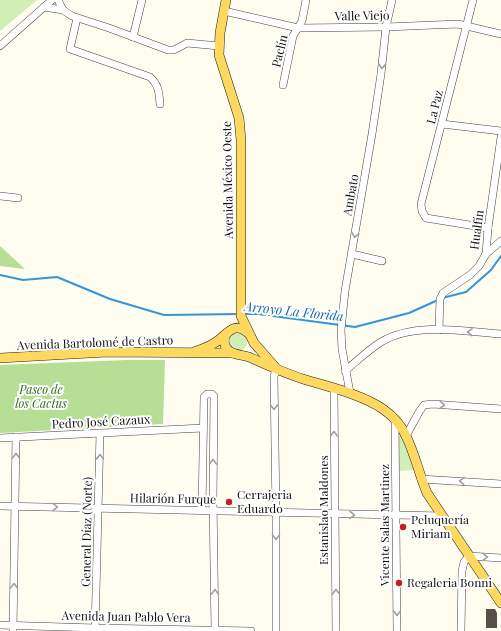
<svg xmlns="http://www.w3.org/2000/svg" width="501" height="631" font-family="'Playfair Display',serif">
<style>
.green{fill:#d3edb7}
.forest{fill:#b6df95}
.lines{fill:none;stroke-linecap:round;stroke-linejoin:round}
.stream{stroke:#3396d6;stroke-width:2}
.building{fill:#584f4a}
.minor-casing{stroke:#424242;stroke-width:8}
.major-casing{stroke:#202020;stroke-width:10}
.minor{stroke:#fff;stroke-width:7}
.major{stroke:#ffd860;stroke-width:9}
.oneway{stroke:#9f9f9f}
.poi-dot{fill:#c91c25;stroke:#fff;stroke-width:1.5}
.labels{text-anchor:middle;stroke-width:4;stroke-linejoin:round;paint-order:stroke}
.street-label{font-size:12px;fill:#0f0f0f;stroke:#fff}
.park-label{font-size:12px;font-style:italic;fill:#2b6b1a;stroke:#fff}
.poi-label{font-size:12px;fill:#0f0f0f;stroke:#fff;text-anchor:start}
.water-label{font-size:13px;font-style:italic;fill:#0e67aa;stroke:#fff}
</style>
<rect width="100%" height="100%" fill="#fffcf0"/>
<g class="green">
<path d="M0,0H37L0,31Z"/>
<path d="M237,331L247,338C249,346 242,354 233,350C231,349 230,347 229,345V336Z"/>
<path d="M399,436H401L404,441L414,470L399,471Z"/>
</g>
<g class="forest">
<path d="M0,246L25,269L0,266Z"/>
<path d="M127,360H165L163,424L0,433V365Z"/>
</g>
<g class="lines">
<g class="stream">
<path d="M0,275L23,280L57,277L110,299L164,315L239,314"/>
<path d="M442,298L466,292L491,270L501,256"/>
<path d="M244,314H258L355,327L409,313L438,300"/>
</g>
</g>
<path class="building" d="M486,609H495L497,613V628H486Z"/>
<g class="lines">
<defs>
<g id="minor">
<path d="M58,0L63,10L72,16L109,28L168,50H174L187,43L219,46"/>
<path d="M473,0L421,204L422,211L426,218L488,228"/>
<path d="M44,7L63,10"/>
<path d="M224,11L298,28L386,27L458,24L501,34"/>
<path d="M77,18L70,49L150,77C159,85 159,93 160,104"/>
<path d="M133,37L142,0"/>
<path d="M0,46L52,0"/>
<path d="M283,85L293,36L302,21L306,0"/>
<path d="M442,124L501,131"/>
<path d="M0,196L18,198"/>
<path d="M352,254L382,261"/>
<path d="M486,254L501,241"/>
<path d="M439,330L440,299L443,293L470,275L479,266L486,254L488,228L501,137"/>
<path d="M345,371C357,361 368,350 381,342C414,322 464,331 501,334"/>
<path d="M334,388L336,631"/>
<path d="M350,393L342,349L341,330L345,291L372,134L381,74L386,27L392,0"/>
<path d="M395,420L397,631"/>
<path d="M406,436L419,412L424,405L433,404L501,409"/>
<path d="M0,438L203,428"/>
<path d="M421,479L501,484"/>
<path d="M0,506L442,516"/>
<path d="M202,510L204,397L207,394H212L214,396L213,501L215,631"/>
<path d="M0,625L96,628L251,631"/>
<path d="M13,631L16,437"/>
<path d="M95,631L100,433"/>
<path d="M276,631V513L274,377L276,368"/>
<path d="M461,631L462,571L464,562L469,556L501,558"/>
</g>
<g id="major">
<path d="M226,0L220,33L219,55L239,118L241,140V316L254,343L275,367"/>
<path d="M226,334C223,340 224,347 229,351C234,355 243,355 249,357C267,365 284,373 303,379C319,384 336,388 352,394C374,402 396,413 406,436C415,454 419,474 427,493L501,603"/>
<path d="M196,351C203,349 210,346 216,342C227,335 234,320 248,333"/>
<path d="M0,358L107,352L233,353"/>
</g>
</defs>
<use href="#minor" class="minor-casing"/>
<use href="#major" class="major-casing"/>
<use href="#minor" class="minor"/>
<use href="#major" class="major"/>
</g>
<defs><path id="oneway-chevron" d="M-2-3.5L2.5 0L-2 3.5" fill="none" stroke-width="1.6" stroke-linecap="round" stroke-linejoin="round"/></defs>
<g class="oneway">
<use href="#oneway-chevron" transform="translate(382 66) rotate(96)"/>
<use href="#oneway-chevron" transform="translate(355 235) rotate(100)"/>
<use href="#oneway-chevron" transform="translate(470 332) rotate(-177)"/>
<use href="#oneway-chevron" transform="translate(442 405) rotate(4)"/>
<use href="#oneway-chevron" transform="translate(274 407) rotate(89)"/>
<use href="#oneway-chevron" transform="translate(334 434) rotate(-90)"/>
<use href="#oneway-chevron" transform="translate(16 456) rotate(-90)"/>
<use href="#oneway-chevron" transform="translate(100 457) rotate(-88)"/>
<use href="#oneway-chevron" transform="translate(213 462) rotate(-89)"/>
<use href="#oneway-chevron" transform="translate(462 481) rotate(-176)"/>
<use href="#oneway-chevron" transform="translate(55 507) rotate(1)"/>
<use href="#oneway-chevron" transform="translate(352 515) rotate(1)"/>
<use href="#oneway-chevron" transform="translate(276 537) rotate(90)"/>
<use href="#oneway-chevron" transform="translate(485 557) rotate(4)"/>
<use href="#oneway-chevron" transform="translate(14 586) rotate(-89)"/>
<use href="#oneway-chevron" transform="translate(215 592) rotate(-91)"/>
<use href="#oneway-chevron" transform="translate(336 592) rotate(-91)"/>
<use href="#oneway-chevron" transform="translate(397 613) rotate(90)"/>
</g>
<g class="poi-dot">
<circle cx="229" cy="502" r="4"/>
<circle cx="403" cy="527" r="4"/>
<circle cx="399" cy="583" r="4"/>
</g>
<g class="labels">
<g class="street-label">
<text transform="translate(362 16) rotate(-1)" y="4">Valle Viejo</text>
<text transform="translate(280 51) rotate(-76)" y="4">Paclín</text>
<text transform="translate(435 107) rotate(-76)" y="4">La Paz</text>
<text transform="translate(228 180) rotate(-91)" y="4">Avenida México Oeste</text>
<text transform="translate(351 195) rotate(-80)" y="4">Ambato</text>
<text transform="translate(477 230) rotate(-82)" y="4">Hualfín</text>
<text transform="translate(95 343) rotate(-2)" y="4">Avenida Bartolomé de Castro</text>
<text transform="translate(101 422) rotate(-3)" y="4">Pedro José Cazaux</text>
<text transform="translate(173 499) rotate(1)" y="4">Hilarión Furque</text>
<text transform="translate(324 510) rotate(-90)" y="4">Estanislao Maldones</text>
<text transform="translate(385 525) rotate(-90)" y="4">Vicente Salas Martinez</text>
<text transform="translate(87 532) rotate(-89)" y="4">General Díaz (Norte)</text>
<text transform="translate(126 617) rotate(1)" y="4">Avenida Juan Pablo Vera</text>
</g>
<g class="park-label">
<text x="41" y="394">Paseo de<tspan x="41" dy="14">los Cactus</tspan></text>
</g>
<g class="poi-label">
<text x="237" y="499">Cerrajeria<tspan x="237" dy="14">Eduardo</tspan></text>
<text x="411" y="524">Peluquería<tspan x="411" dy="14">Miriam</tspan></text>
<text x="407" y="587">Regaleria Bonni</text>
</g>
<g class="water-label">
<text transform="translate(294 311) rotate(6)" y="5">Arroyo La Florida</text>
</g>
</g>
</svg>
